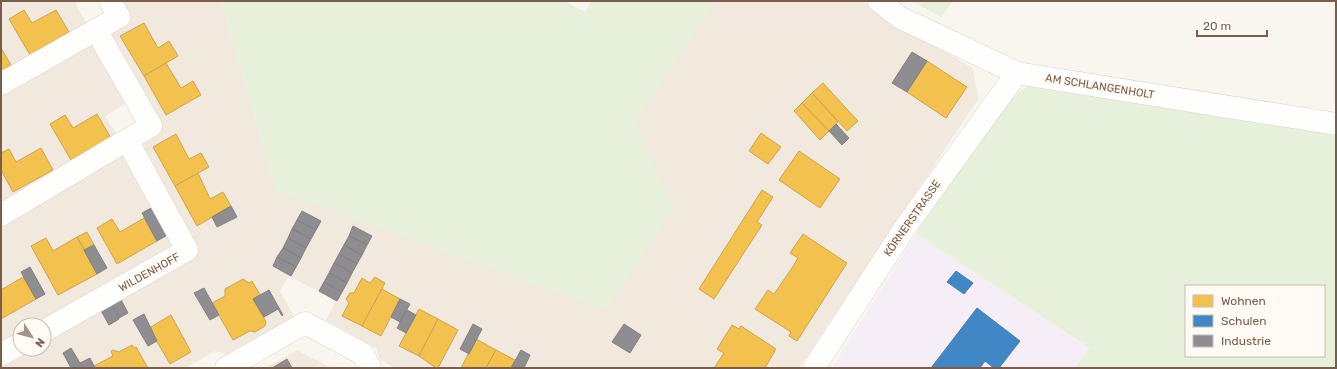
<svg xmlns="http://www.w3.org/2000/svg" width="1337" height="369" font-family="Rubik,sans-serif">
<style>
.residential{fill:#f2e9de}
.education{fill:#f6eef6}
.green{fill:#e6f0db;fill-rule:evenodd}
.homes{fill:#f2c14e;stroke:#cea34e}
.schools{fill:#3f88c5;stroke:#517ba1}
.industry{fill:#8d8d92;stroke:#877f7d}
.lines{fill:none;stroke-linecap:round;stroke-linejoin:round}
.minor-casing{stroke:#d9d3ce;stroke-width:23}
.minor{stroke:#fefefd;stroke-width:22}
.labels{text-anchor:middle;stroke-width:4;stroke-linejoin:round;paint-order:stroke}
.street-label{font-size:11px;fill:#7a5e4d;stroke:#fffaf3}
</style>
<rect width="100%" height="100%" fill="#f9f6f0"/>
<g class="residential">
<path d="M1,1H78L76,5L87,24L1,78Z"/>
<path d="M120,1H221L277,191L674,207L633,123L715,1H862L972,68L979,98L799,368H395L380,360L376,348L326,320L336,301L289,276L280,291L295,318L229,355L215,351L186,368H1V363L25,349H44V338L196,251L138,146L160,131L108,37Z"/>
<path d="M89,40L127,103L105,116L118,136L1,207V91Z"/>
<path d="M120,153L128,155L179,245L44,325H20V339L1,349V221Z"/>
<path d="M297,350L332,368H265Z"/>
</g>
<path class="education" d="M916,234L1090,348L1075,368H832Z"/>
<g class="green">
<path d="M221,1H565L585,12L591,1H715L634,123L674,207L606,310L277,191Z"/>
<path d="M912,1H953L941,17Z"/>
<path d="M1034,82L1336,131V368H1075L1090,348L916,234L973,142L1020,91ZM1186,286H1324V356H1186Z"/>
</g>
<g class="homes">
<path d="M24,10L32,23L56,10L69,32L30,55L9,19Z"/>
<path d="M144,23L158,48L169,41L178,56L144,76L120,36Z"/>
<path d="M1,48L11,65L1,71Z"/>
<path d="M927,61L967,87L946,118L907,92Z"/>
<path d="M166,63L181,88L193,81L201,95L166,115L144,76Z"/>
<path d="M823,83L858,121L847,131L812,93Z"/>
<path d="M812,93L838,122L829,131L802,103Z"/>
<path d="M802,103L829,131L820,140L794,111Z"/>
<path d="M97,114L111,138L71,160L50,124L65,115L73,128Z"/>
<path d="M761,133L781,147L768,164L749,151Z"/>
<path d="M176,134L189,159L201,153L209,167L175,186L153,147Z"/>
<path d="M41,148L53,170L13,192L1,170V153L9,149L16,162Z"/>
<path d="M799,151L840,179L820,208L779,180Z"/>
<path d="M198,173L210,199L223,192L231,206L197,226L175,186Z"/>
<path d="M762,190L773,197L757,222L762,225L714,299L699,289Z"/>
<path d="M144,218L157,241L117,264L97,228L112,219L120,232Z"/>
<path d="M87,232L94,245L85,250L77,237Z"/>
<path d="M803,234L847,263L797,341L789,336L791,332L755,309L768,290L774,294L792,268L798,258L790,253Z"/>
<path d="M77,237L97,274L58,295L31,246L46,238L53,251Z"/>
<path d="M23,277L36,299L1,319V290Z"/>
<path d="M375,277L385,283L362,326L342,316L349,303L346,299L350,293H354L362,278L370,283Z"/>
<path d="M243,279L249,283L252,281L260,295L253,299L266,322L265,326L255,332L250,331L233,340L212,303L225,296V289Z"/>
<path d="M382,289L400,299L381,336L362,326Z"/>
<path d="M419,309L438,319L419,356L399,346Z"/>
<path d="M171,315L191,352L170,364L149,328Z"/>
<path d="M438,319L458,330L438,368H436L419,356Z"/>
<path d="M732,325L739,329L741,326L776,349L765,368H714L724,353L717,349Z"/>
<path d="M476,339L496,350L486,368H461Z"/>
<path d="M132,345L134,348L136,347L148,368H95L94,366L113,356L111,351L113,350L119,352Z"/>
<path d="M496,350L515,360L511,368H486Z"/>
</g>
<g class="schools">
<path d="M956,271L973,283L964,294L947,282Z"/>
<path d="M977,308L1020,341L999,368H994L985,361L980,368H931Z"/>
</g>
<g class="industry">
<path d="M912,52L927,61L907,92L892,83Z"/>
<path d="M836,124L849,138L842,145L829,131Z"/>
<path d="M155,206L171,233L157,241L142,213Z"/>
<path d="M231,206L237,217L217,227L212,217Z"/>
<path d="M302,211L321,221L316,230L297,220Z"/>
<path d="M297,220L316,230L311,239L292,229Z"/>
<path d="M353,226L372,236L367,245L349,236Z"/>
<path d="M292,229L311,239L306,248L288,238Z"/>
<path d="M349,236L367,245L362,255L344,245Z"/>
<path d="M288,238L306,248L301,258L283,248Z"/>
<path d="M94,245L107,268L97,274L84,250Z"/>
<path d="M344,245L362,255L357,264L339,254Z"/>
<path d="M283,248L301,258L296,267L277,257Z"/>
<path d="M339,254L357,264L352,273L334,263Z"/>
<path d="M277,257L296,267L291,276L273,266Z"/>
<path d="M334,263L352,273L347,283L329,273Z"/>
<path d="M30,267L45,294L36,299L21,272Z"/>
<path d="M329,273L347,283L342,292L324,282Z"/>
<path d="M324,282L342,292L337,301L319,291Z"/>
<path d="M204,288L219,315L210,320L194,293Z"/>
<path d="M269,290L283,315L282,316L278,309L264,317L253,299Z"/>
<path d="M119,296L128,313L119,318L110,301Z"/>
<path d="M400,299L410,304L400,322L391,317Z"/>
<path d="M110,301L119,319L109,325L99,307Z"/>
<path d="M407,310L416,315L406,333L397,328Z"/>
<path d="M144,314L157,341L148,346L133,320Z"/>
<path d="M473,324L482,329L469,354L460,349Z"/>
<path d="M624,324L641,335L630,353L612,342Z"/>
<path d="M71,348L83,368H71L63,353Z"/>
<path d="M521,350L530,355L525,366L523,368H511Z"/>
<path d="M90,358L95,368H83L80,363Z"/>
<path d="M287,359L292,368H272Z"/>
</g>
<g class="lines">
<defs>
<g id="minor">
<path d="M879,1L899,17L1017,73L1336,124"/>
<path d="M96,30L119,17L110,1"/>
<path d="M1,84L96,30L151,126L127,140"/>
<path d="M1,215L127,140L187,250L44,331"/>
<path d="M1,355L20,344"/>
<path d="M226,368L305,323L363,354L370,368"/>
<path d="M814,368L904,229L1017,73"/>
</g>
</defs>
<use href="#minor" class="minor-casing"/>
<use href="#minor" class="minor"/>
</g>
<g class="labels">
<g class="street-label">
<text transform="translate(1100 86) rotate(9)" y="4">AM SCHLANGENHOLT</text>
<text transform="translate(912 218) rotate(-55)" y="4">KÖRNERSTRASSE</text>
<text transform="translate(149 272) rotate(-29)" y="4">WILDENHOFF</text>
</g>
</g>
<rect width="1337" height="369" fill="none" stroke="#7a5e4d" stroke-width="4"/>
<rect x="1185" y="285" width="140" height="72" fill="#fffaf3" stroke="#cabcb1"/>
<rect x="1193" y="295" width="20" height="12" fill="#f2c14e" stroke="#cabcb1"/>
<text x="1221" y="305" font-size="12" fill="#7a5e4d">Wohnen</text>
<rect x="1193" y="315" width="20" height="12" fill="#3f88c5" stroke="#cabcb1"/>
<text x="1221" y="325" font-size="12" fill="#7a5e4d">Schulen</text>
<rect x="1193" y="335" width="20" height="12" fill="#8d8d92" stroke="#cabcb1"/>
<text x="1221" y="345" font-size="12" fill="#7a5e4d">Industrie</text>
<g transform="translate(32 337) rotate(126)"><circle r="19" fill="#fffaf3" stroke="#cabcb1"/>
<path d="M0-3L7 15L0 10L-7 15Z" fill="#a69386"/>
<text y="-6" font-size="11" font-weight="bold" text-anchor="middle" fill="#7a5e4d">N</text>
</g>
<path d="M1197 30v6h70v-6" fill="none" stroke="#7a5e4d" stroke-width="2"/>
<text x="1203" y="30" font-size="12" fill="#7a5e4d" stroke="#fffaf3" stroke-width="3" paint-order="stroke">20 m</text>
</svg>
